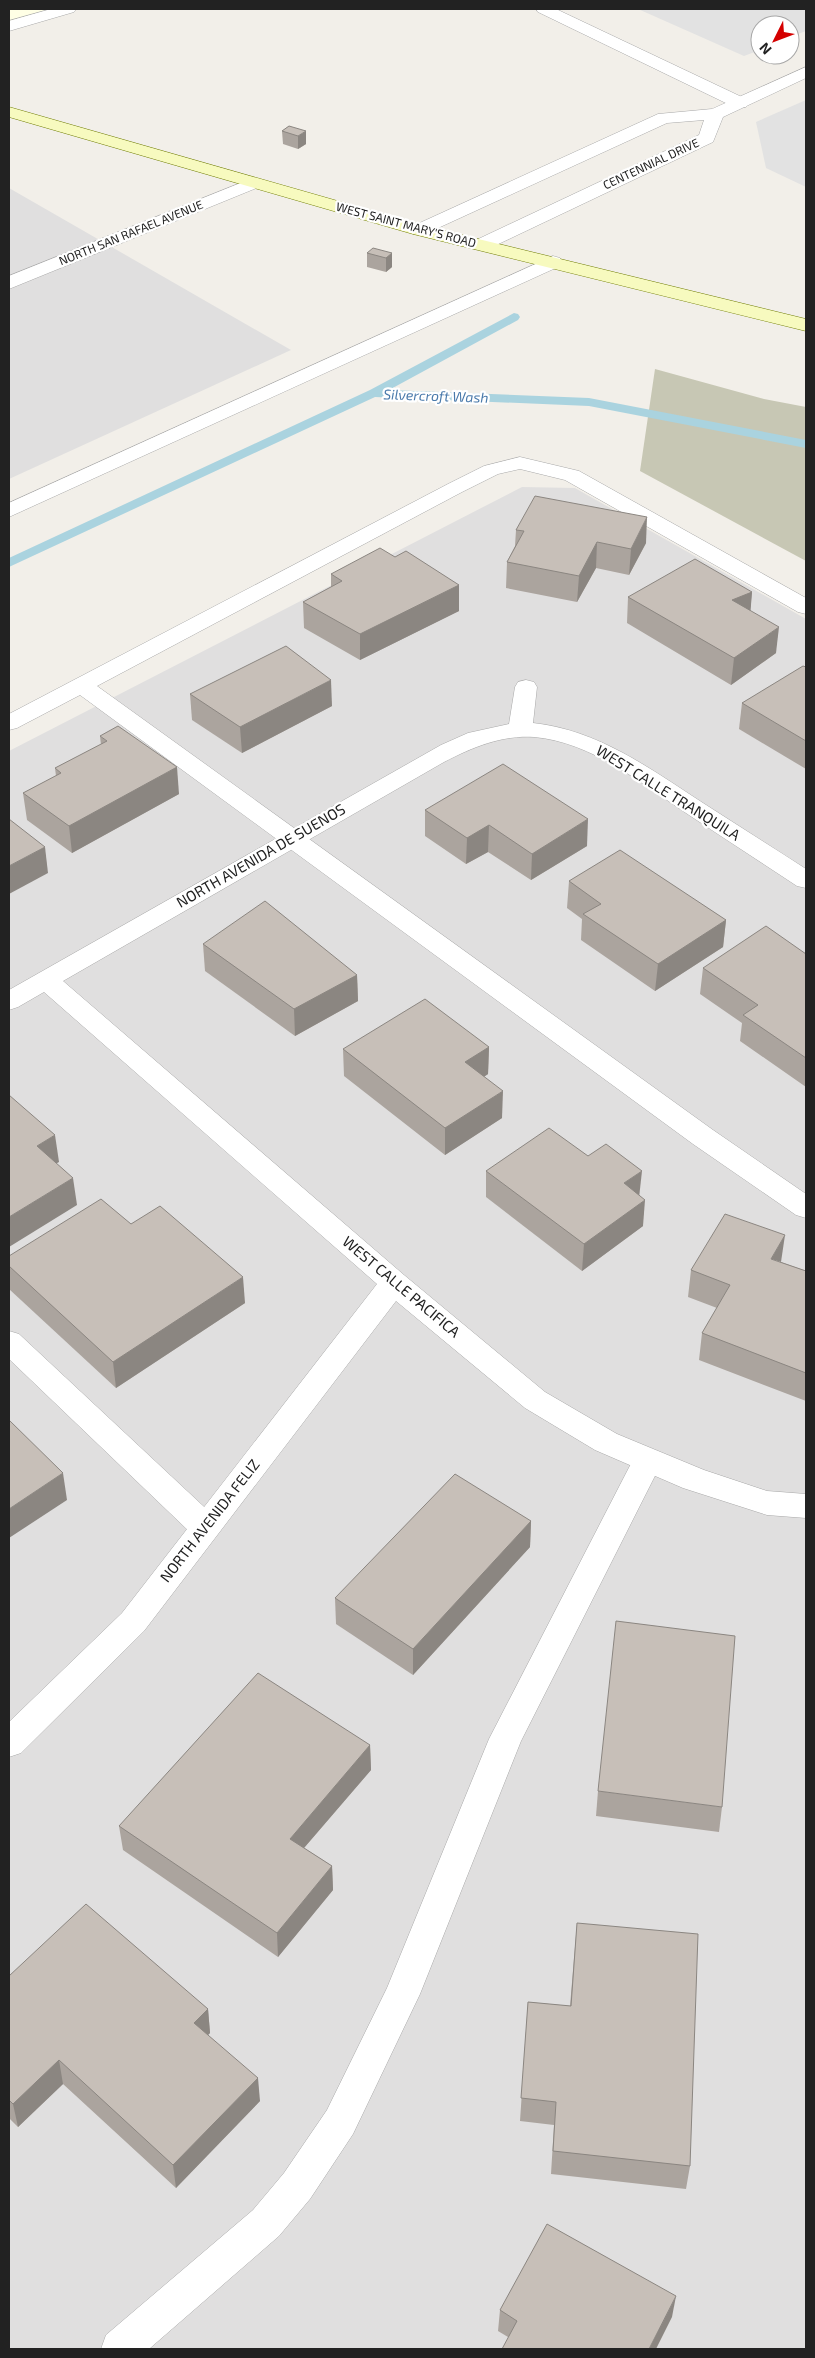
<svg xmlns="http://www.w3.org/2000/svg" width="815" height="2358" font-family="'Exo 2',sans-serif">
<style>
.residential{fill:#e0dfdf}
.education{fill:#ffffe5}
.construction{fill:#c7c7b4}
.parking{fill:#e2e2e2}
.lines{fill:none;stroke-linecap:round;stroke-linejoin:round}
.stream{fill:#aad3df;fill-rule:evenodd}
.service-casing{stroke:#a9a9a9;stroke-width:1}
.minor-casing{stroke:#a9a9a9;stroke-width:1}
.secondary-casing{stroke:#707d05;stroke-width:1}
.service{fill:#fff;fill-rule:evenodd}
.minor{fill:#fff;fill-rule:evenodd}
.secondary{fill:#f7fabf;fill-rule:evenodd}
.wall{fill:#aba49e}
.shaded-wall{fill:#8b8681}
.building{fill:#c7bfb8;stroke:#8b8681}
.labels{text-anchor:middle;stroke-width:4.5;stroke-linejoin:round;paint-order:stroke}
.far-street-label{font-size:12px;fill:#222;stroke:#fff}
.far-water-label{font-size:14px;font-style:italic;fill:#4a7aab;stroke:#fff}
.street-label{font-size:15px;fill:#222;stroke:#fff}
</style>
<rect width="100%" height="100%" fill="#f2efe9"/>
<g class="residential">
<path d="M9,188L291,350L9,479Z"/>
<path d="M522,487L575,488L806,619V2349H9V751Z"/>
</g>
<path class="education" d="M9,9H48L9,23Z"/>
<path class="construction" d="M655,369L764,399L806,407V561L640,471Z"/>
<g class="parking">
<path d="M638,9H806V31L790,37V25H760V50L744,56Z"/>
<path d="M806,100V187L766,168L756,122Z"/>
</g>
<g class="lines">
<path class="stream" d="M514,313L518,314L520,317L518,320L389,390L589,398L806,440V448L589,406L375,397L9,567V558L370,390Z"/>
<defs>
<g id="service">
<path d="M51,9H76L74,12L9,31V21Z"/>
<path d="M536,9H556L746,99L749,103L746,107H734L538,12Z"/>
<path d="M553,256L560,258L562,262L560,266L9,517V503Z"/>
<path d="M520,457L579,471L806,598V614L798,612L565,480L520,469L498,474L462,492L97,686L713,1130L806,1194V1218L796,1215L693,1144L80,695L17,728L9,730V714L448,484L484,466Z"/>
<path d="M9,1331L19,1334L216,1518L220,1527L216,1536L205,1539L194,1536L9,1359Z"/>
<path d="M648,1448L659,1452L663,1460L521,1741L420,1994L353,2134L310,2199L279,2236L149,2349H101L106,2335L253,2210L284,2173L327,2110L387,1988L489,1739L637,1452Z"/>
</g>
<g id="minor">
<path d="M806,67V78L723,117L713,142L488,249H474L472,245L474,241L699,135L704,120L667,123L425,234H413L410,230L413,226L658,114L712,109Z"/>
<path d="M253,178L259,179L262,183L259,187L9,289V276Z"/>
<path d="M526,680L534,682L537,687L533,723C598,730 649,768 703,803C737,825 772,847 806,869V888L797,886C761,862 725,839 689,815C642,784 592,742 534,737C502,735 473,747 444,762L63,981L404,1275L545,1392L617,1434L704,1470L767,1491L806,1494V1518L767,1515L683,1488L595,1450L525,1408L396,1301L144,1631L21,1753L9,1757V1722L122,1613L377,1284L44,992L18,1007L9,1010V990L441,745L468,733L509,724L515,687L518,682Z"/>
</g>
<path id="secondary" d="M9,107L425,226L806,319V331L413,234L9,117Z"/>
</defs>
<use href="#service" class="service-casing"/>
<use href="#minor" class="minor-casing"/>
<use href="#secondary" class="secondary-casing"/>
<use href="#service" class="service"/>
<use href="#minor" class="minor"/>
<use href="#secondary" class="secondary"/>
</g>
<g class="wall">
<path d="M289,126L306,144L298,149L283,144L282,131Z"/>
<path d="M367,253H392V267L386,272L367,267Z"/>
<path d="M516,530L646,543L629,575L596,568L577,602L506,588L507,562L515,546Z"/>
<path d="M395,557L459,585V611L360,660L304,628L303,602L331,587V574Z"/>
<path d="M752,592L750,610L776,653L731,685L627,623L628,597Z"/>
<path d="M806,667V769L739,729L742,703Z"/>
<path d="M190,694L332,706L242,753L192,720Z"/>
<path d="M100,736L179,794L72,853L27,820L23,793L56,776L55,768L101,745Z"/>
<path d="M425,810L587,846L531,880L488,852L466,864L425,836Z"/>
<path d="M569,881L726,920L723,947L655,991L581,940L582,919L567,908Z"/>
<path d="M203,944L357,975L358,1001L295,1036L205,971Z"/>
<path d="M806,954V1087L740,1041L742,1023L700,994L703,968Z"/>
<path d="M489,1047L488,1074L484,1077L502,1118L445,1155L344,1076L343,1049Z"/>
<path d="M486,1171L639,1195L643,1226L582,1271L486,1197Z"/>
<path d="M9,1256L245,1303L116,1388L9,1289Z"/>
<path d="M781,1262L806,1271V1401L699,1360L702,1333L717,1308L688,1297L691,1270Z"/>
<path d="M531,1521L530,1547L413,1675L336,1624L335,1598Z"/>
<path d="M370,1745L371,1770L304,1848L332,1866L333,1890L278,1957L123,1850L119,1826Z"/>
<path d="M598,1791L722,1807L719,1832L596,1816Z"/>
<path d="M577,1923L690,2166L686,2189L551,2174L554,2125L520,2121L528,2002L570,2006Z"/>
<path d="M9,1976L208,2009L210,2033L208,2035L260,2101L176,2188L63,2084L18,2127L9,2118Z"/>
<path d="M500,2310L672,2317L508,2337L498,2331Z"/>
</g>
<g class="shaded-wall">
<path d="M306,131V144L298,149V136Z"/>
<path d="M392,253V267L386,272V258Z"/>
<path d="M647,517L646,543L629,575L631,549Z"/>
<path d="M597,542L596,568L577,602L579,576Z"/>
<path d="M459,585V611L360,660V634Z"/>
<path d="M752,592L750,618L732,600Z"/>
<path d="M779,627L776,653L731,685L734,658Z"/>
<path d="M331,680L332,706L242,753L240,727Z"/>
<path d="M177,767L179,794L72,853L69,826Z"/>
<path d="M588,819L587,846L531,880L532,854Z"/>
<path d="M489,825L488,852L466,864L467,838Z"/>
<path d="M45,847L48,873L9,894V866Z"/>
<path d="M726,920L723,947L655,991L658,964Z"/>
<path d="M357,975L358,1001L295,1036L294,1009Z"/>
<path d="M489,1047L488,1074L464,1089L465,1062Z"/>
<path d="M503,1091L502,1118L445,1155V1128Z"/>
<path d="M55,1135L59,1162L41,1172L37,1146Z"/>
<path d="M642,1171L639,1198L624,1183Z"/>
<path d="M73,1178L77,1205L9,1247V1217Z"/>
<path d="M645,1200L643,1226L582,1271L584,1244Z"/>
<path d="M785,1235L781,1262L771,1259Z"/>
<path d="M243,1277L245,1303L116,1388L113,1362Z"/>
<path d="M63,1473L67,1500L9,1538V1509Z"/>
<path d="M531,1521L530,1547L413,1675V1649Z"/>
<path d="M370,1745L371,1770L291,1863L290,1839Z"/>
<path d="M332,1866L333,1890L278,1957L277,1933Z"/>
<path d="M208,2009L210,2033L197,2046L194,2023Z"/>
<path d="M59,2060L63,2084L18,2127L13,2104Z"/>
<path d="M258,2078L260,2101L176,2188L173,2165Z"/>
<path d="M676,2296L672,2317L656,2349H649Z"/>
</g>
<g class="building">
<path d="M289,126L306,131L298,136L282,131Z"/>
<path d="M373,248L392,253L386,258L367,253Z"/>
<path d="M535,496L647,517L631,549L597,542L579,576L507,562L524,531L516,530Z"/>
<path d="M380,548L395,557L406,551L459,585L360,634L303,602L342,581L331,574Z"/>
<path d="M695,559L752,592L732,600L779,627L734,658L628,597Z"/>
<path d="M286,646L331,680L240,727L190,694Z"/>
<path d="M803,666L806,667V741L742,703Z"/>
<path d="M118,726L177,767L69,826L23,793L61,773L55,768L107,741L100,736Z"/>
<path d="M503,764L588,819L532,854L489,825L467,838L425,810Z"/>
<path d="M9,819L45,847L9,866Z"/>
<path d="M620,850L726,920L658,964L583,914L601,904L569,881Z"/>
<path d="M265,901L357,975L294,1009L203,944Z"/>
<path d="M766,926L806,954V1058L743,1015L758,1005L703,968Z"/>
<path d="M425,999L489,1047L465,1062L503,1091L445,1128L343,1049Z"/>
<path d="M9,1095L55,1135L37,1146L73,1178L9,1217Z"/>
<path d="M549,1128L588,1156L606,1144L642,1171L624,1183L645,1200L584,1244L486,1171Z"/>
<path d="M101,1199L131,1224L160,1206L243,1277L113,1362L9,1266V1256Z"/>
<path d="M725,1214L785,1235L771,1259L806,1271V1373L702,1333L730,1285L691,1270Z"/>
<path d="M9,1420L63,1473L9,1509Z"/>
<path d="M455,1474L531,1521L413,1649L335,1598Z"/>
<path d="M616,1621L735,1636L722,1807L598,1791Z"/>
<path d="M258,1673L370,1745L290,1839L332,1866L277,1933L119,1826Z"/>
<path d="M86,1904L208,2009L194,2023L258,2078L173,2165L59,2060L13,2104L9,2100V1976Z"/>
<path d="M577,1923L698,1934L690,2166L553,2151L556,2102L521,2098L528,2002L571,2006Z"/>
<path d="M547,2224L676,2296L649,2349H502L517,2321L500,2310Z"/>
</g>
<g class="labels">
<g class="far-street-label">
<text transform="translate(651 164) rotate(-25)" y="4">CENTENNIAL DRIVE</text>
<text transform="translate(406 225) rotate(15)" y="4">WEST SAINT MARY'S ROAD</text>
<text transform="translate(131 233) rotate(-22)" y="4">NORTH SAN RAFAEL AVENUE</text>
</g>
<g class="far-water-label">
<text transform="translate(436 396) rotate(2)" y="5">Silvercroft Wash</text>
</g>
<g class="street-label">
<text transform="translate(668 793) rotate(32)" y="5">WEST CALLE TRANQUILA</text>
<text transform="translate(261 856) rotate(-30)" y="5">NORTH AVENIDA DE SUENOS</text>
<text transform="translate(401 1287) rotate(40)" y="5">WEST CALLE PACIFICA</text>
<text transform="translate(210 1521) rotate(-52)" y="5">NORTH AVENIDA FELIZ</text>
</g>
</g>
<rect width="815" height="2358" fill="none" stroke="#222222" stroke-width="20"/>
<g transform="translate(775 40) rotate(228)"><circle r="24" fill="#ffffff" stroke="#a7a7a7"/>
<path d="M0-4L9 19L0 12L-9 19Z" fill="#d40000"/>
<text y="-8" font-size="14" font-weight="bold" text-anchor="middle" fill="#222222">N</text>
</g>
</svg>
